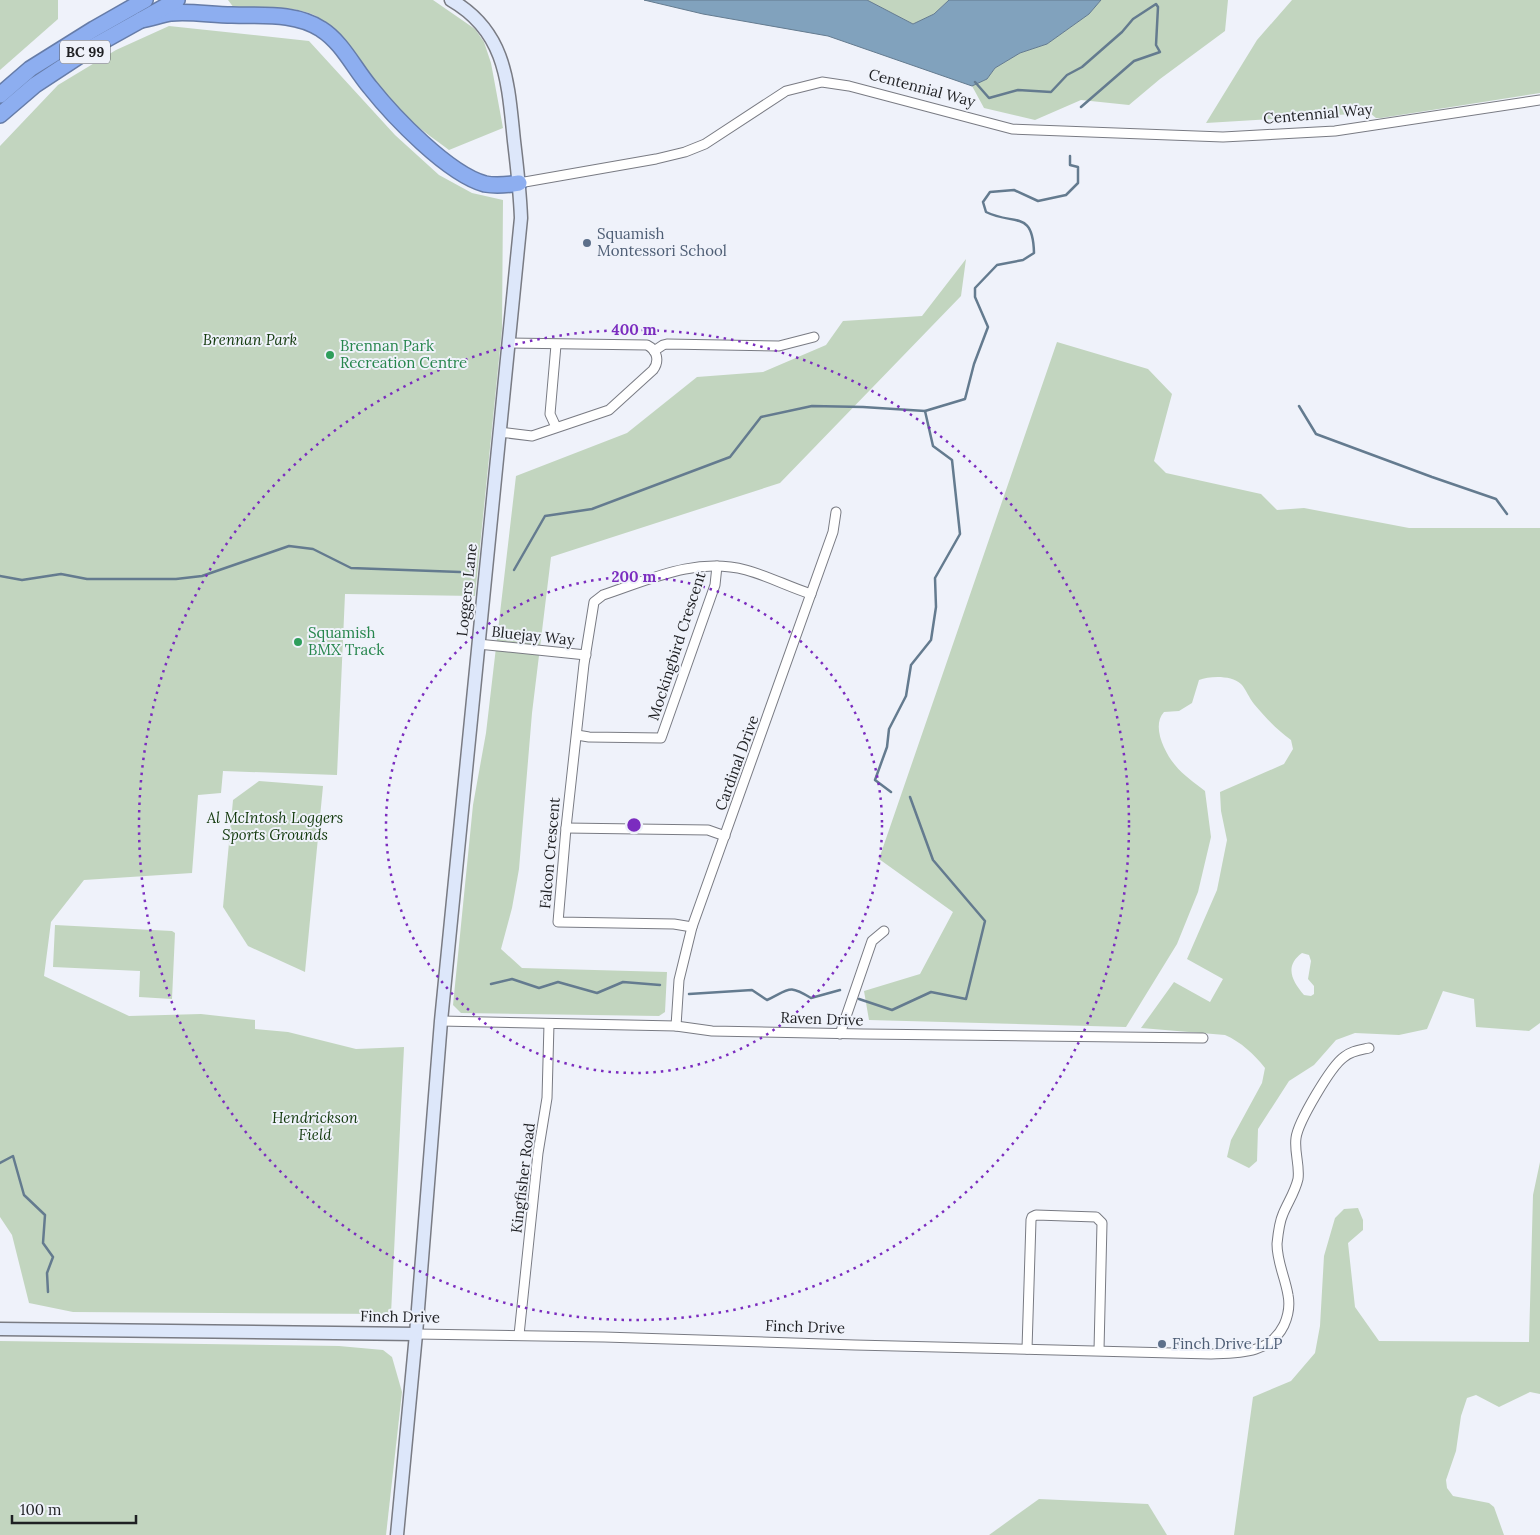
<svg xmlns="http://www.w3.org/2000/svg" width="1540" height="1535" font-family="Lora,serif">
<style>
.green{fill:#c2d5bf;fill-rule:evenodd}
.water{fill:#81a2bd;stroke:#647b8f}
.lines{fill:none;stroke-linecap:round;stroke-linejoin:round}
.stream{stroke:#647b8f;stroke-width:2.5}
.street-casing{stroke:#797b83;stroke-width:11}
.secondary-casing{stroke:#797b83;stroke-width:15}
.highway-casing{stroke:#667ca8;stroke-width:18}
.street{stroke:#fff;stroke-width:9}
.secondary{stroke:#dde7fa;stroke-width:12}
.highway{stroke:#8daef0;stroke-width:15}
.ring{fill:none;stroke:#7b2cbf;stroke-width:2.5;stroke-dasharray:2.5 5}
.service-dot{fill:#5c6f8a;stroke:#eff2fa;stroke-width:2}
.leisure-dot{fill:#2e9e5b;stroke:#eff2fa;stroke-width:2}
.labels{text-anchor:middle;stroke-width:4;stroke-linejoin:round;paint-order:stroke}
.shield{fill:#eff2fa;stroke:#5d5f64;stroke-width:1}
.shield-label{font-size:14px;font-weight:bold;fill:#1f2023}
.street-label{font-size:15px;fill:#1f2023;stroke:#eff2fa}
.service-label{font-size:15px;fill:#4e5e75;stroke:#eff2fa;text-anchor:start}
.park-label{font-size:15px;font-style:italic;fill:#12390c;stroke:#eff2fa}
.leisure-label{font-size:15px;fill:#27864d;stroke:#eff2fa;text-anchor:start}
.centre{fill:#7b2cbf;stroke:#eff2fa;stroke-width:2.5}
.ring-label{font-size:15px;text-anchor:middle;font-weight:bold;fill:#7b2cbf;stroke:#eff2fa;stroke-width:4;stroke-linejoin:round;paint-order:stroke}
</style>
<rect width="100%" height="100%" fill="#eff2fa"/>
<g class="green">
<path d="M0,0H58V19L0,70Z"/>
<path d="M228,0H433L475,29L484,42L491,63L503,128L449,150C423,131 397,112 376,88C359,69 336,25 314,15C291,5 259,8 234,8Z"/>
<path d="M867,0H949L934,14L913,24Z"/>
<path d="M1101,0H1228L1225,31L1160,79L1129,105L1081,100L1035,120L984,108L972,86L987,79L995,68L1020,53L1047,44L1089,14Z"/>
<path d="M1292,0H1540V93L1381,118H1376L1370,113L1206,123L1257,40Z"/>
<path d="M169,26L309,41L395,135L439,175L472,193L503,200L502,329L475,596L345,594L337,775L223,771L221,793L198,795L192,873L84,880L51,922L44,976L129,1016L201,1014L255,1020V1029L288,1032L356,1049L404,1047L391,1314L73,1312L29,1303L12,1235L0,1217V146L58,85L116,50Z"/>
<path d="M966,259L961,296L780,483L551,557L532,713L519,869L512,908L501,949L522,968L667,972L665,1012L659,1016L461,1013L453,1005L473,805L486,733L516,476L627,433L697,377L763,372L826,345L843,321L922,316Z"/>
<path d="M1057,342L1148,369L1172,394L1154,461L1166,473L1261,494L1277,510L1304,508L1409,528H1540V1023L1529,1031L1476,1027L1474,999L1443,991L1427,1029L1399,1035L1355,1033L1336,1040L1314,1065L1289,1081L1258,1129L1257,1161L1249,1168L1227,1157L1231,1140L1262,1083L1265,1068C1254,1054 1241,1042 1225,1035L1141,1028L1174,982L1210,1002L1223,979L1187,959L1217,890L1227,840L1221,811L1220,792L1284,764L1293,749L1291,740C1277,730 1265,717 1254,704C1249,698 1246,689 1241,684C1231,675 1210,676 1199,680L1192,703L1179,711L1164,712C1151,726 1165,753 1175,765C1183,775 1195,783 1205,791L1211,837L1198,892L1177,944L1126,1027L869,1020L864,991L920,974L953,912L879,859ZM1302,953L1309,955L1311,961L1308,979L1314,986V994L1311,996L1304,995C1292,981 1284,966 1302,953Z"/>
<path d="M259,781L323,786L305,972L248,946L223,907L233,800Z"/>
<path d="M55,925L172,931L175,933L172,999L139,997L140,971L53,967Z"/>
<path d="M1540,1162V1394L1530,1392L1499,1407L1476,1395L1467,1398L1461,1416L1456,1451L1446,1480L1447,1488L1453,1496L1489,1503L1494,1507L1504,1535H1234L1253,1397L1291,1381L1315,1353L1320,1326L1324,1256L1335,1218L1344,1209L1358,1208L1363,1220V1230L1348,1243L1355,1307L1379,1341L1529,1342L1533,1195Z"/>
<path d="M0,1341L339,1346L383,1350L392,1357L402,1392L386,1535H0Z"/>
<path d="M1039,1499L1148,1504L1167,1535H989Z"/>
</g>
<path class="water" d="M644,0H867L913,24L934,14L949,0H1101L1089,14L1047,44L1020,53L995,68L987,79L972,86L828,36L703,14Z"/>
<g class="lines">
<g class="stream">
<path d="M975,82L989,98L1018,90L1051,92L1067,75L1082,67L1122,32L1133,19L1156,4L1158,7L1156,45L1160,52L1134,61L1081,107"/>
<path d="M1299,406L1316,434L1432,477L1496,499L1507,514"/>
<path d="M514,570L545,516L592,509L730,457L761,417L812,406L863,407L925,411L965,399L974,364L988,327L975,297V288L997,265L1023,260L1034,253C1033,209 1014,226 986,212L983,202L990,192L1014,190L1038,201L1066,195L1078,183V167L1070,165V156"/>
<path d="M0,576L22,580L61,574L87,579H176L202,576L289,546L313,549L351,568L460,572"/>
<path d="M891,792L875,780L887,747L889,729L906,696L911,665L931,640L936,607L935,578L960,534L952,460L933,446L925,411"/>
<path d="M491,984L512,979L539,988L558,982L597,993L623,982L660,985"/>
<path d="M689,994L752,990L767,1000C790,989 788,984 811,998L840,990"/>
<path d="M859,999L892,1010L931,992L966,999L985,921L933,860L910,797"/>
<path d="M0,1163L13,1156L24,1195L45,1215L43,1243L53,1257L47,1273L48,1292"/>
</g>
<defs>
<g id="street">
<path d="M519,183L656,159L685,152L705,144L786,91L822,82L849,86L1012,129L1223,137L1335,131L1540,100"/>
<path d="M654,351L663,345L667,344L779,346L814,337"/>
<path d="M556,427L550,414L556,345"/>
<path d="M499,432L532,436L609,410L653,370C660,361 657,350 647,345L509,343"/>
<path d="M478,644L586,655"/>
<path d="M577,735L589,737L661,738L715,585L717,566"/>
<path d="M566,828L708,830L725,836"/>
<path d="M692,927L674,924L558,922L566,828L584,664L594,602L603,595C651,579 695,557 746,570C768,576 789,587 811,594"/>
<path d="M441,1021L676,1026L712,1031L863,1034L1203,1038"/>
<path d="M676,1026L679,980L692,927L833,532L836,512"/>
<path d="M840,1034L872,941L884,931"/>
<path d="M416,1334L604,1337L855,1345L1211,1354C1239,1353 1270,1354 1284,1325C1288,1316 1290,1305 1288,1295C1285,1277 1277,1262 1277,1244C1278,1234 1279,1223 1283,1214C1288,1202 1295,1192 1298,1179C1300,1165 1294,1152 1296,1138C1298,1122 1331,1066 1344,1057C1351,1051 1360,1050 1369,1048"/>
<path d="M519,1335L538,1153L547,1098L549,1024"/>
<path d="M1027,1349L1031,1220L1032,1217L1036,1215L1096,1217L1102,1223L1099,1350"/>
</g>
<g id="secondary">
<path d="M0,1329L416,1334"/>
<path d="M397,1535L416,1334L441,1021L521,218C520,192 517,166 514,141C508,84 507,32 451,0"/>
</g>
<g id="highway">
<path d="M141,20C151,18 161,15 171,13C191,11 212,15 232,15C261,16 295,12 321,29C342,42 354,68 370,87C393,116 448,174 485,184C496,186 507,185 519,183"/>
<path d="M0,95L30,69L94,29L145,0"/>
<path d="M0,115L35,85L96,45L177,0"/>
</g>
</defs>
<use href="#street" class="street-casing"/>
<use href="#secondary" class="secondary-casing"/>
<use href="#highway" class="highway-casing"/>
<use href="#street" class="street"/>
<use href="#secondary" class="secondary"/>
<use href="#highway" class="highway"/>
</g>
<g class="ring">
<circle cx="634" cy="825" r="248"/>
<circle cx="634" cy="825" r="495"/>
</g>
<g class="service-dot">
<circle cx="587" cy="243" r="5"/>
<circle cx="1162" cy="1344" r="5"/>
</g>
<g class="leisure-dot">
<circle cx="330" cy="355" r="5"/>
<circle cx="298" cy="642" r="5"/>
</g>
<g class="labels">
<rect class="shield" x="60" y="40.5" width="50" height="23" rx="4"/>
<g class="shield-label">
<text x="85" y="57">BC 99</text>
</g>
<g class="street-label">
<text transform="translate(922 88) rotate(15)" y="5">Centennial Way</text>
<text transform="translate(1318 114) rotate(-5)" y="5">Centennial Way</text>
<text transform="translate(467 590) rotate(-84)" y="5">Loggers Lane</text>
<text transform="translate(533 636) rotate(6)" y="5">Bluejay Way</text>
<text transform="translate(677 646) rotate(-72)" y="5">Mockingbird Crescent</text>
<text transform="translate(737 763) rotate(-70)" y="5">Cardinal Drive</text>
<text transform="translate(550 853) rotate(-85)" y="5">Falcon Crescent</text>
<text transform="translate(822 1019) rotate(2)" y="5">Raven Drive</text>
<text transform="translate(523 1178) rotate(-83)" y="5">Kingfisher Road</text>
<text transform="translate(400 1317) rotate(1)" y="5">Finch Drive</text>
<text transform="translate(805 1327) rotate(2)" y="5">Finch Drive</text>
</g>
<g class="service-label">
<text x="597" y="239">Squamish<tspan x="597" dy="17">Montessori School</tspan></text>
<text x="1172" y="1349">Finch Drive LLP</text>
</g>
<g class="park-label">
<text x="250" y="345">Brennan Park</text>
<text x="275" y="823">Al McIntosh Loggers<tspan x="275" dy="17">Sports Grounds</tspan></text>
<text x="315" y="1123">Hendrickson<tspan x="315" dy="17">Field</tspan></text>
</g>
<g class="leisure-label">
<text x="340" y="351">Brennan Park<tspan x="340" dy="17">Recreation Centre</tspan></text>
<text x="308" y="638">Squamish<tspan x="308" dy="17">BMX Track</tspan></text>
</g>
</g>
<circle cx="634" cy="825" r="8" class="centre"/>
<g class="ring-label">
<text x="634" y="335">400 m</text>
<text x="634" y="582">200 m</text>
</g>
<path d="M12 1515v8h124v-8" fill="none" stroke="#1f2023" stroke-width="2.5"/>
<text x="20" y="1515" font-size="15" fill="#1f2023" stroke="#eff2fa" stroke-width="4" paint-order="stroke">100 m</text>
</svg>
